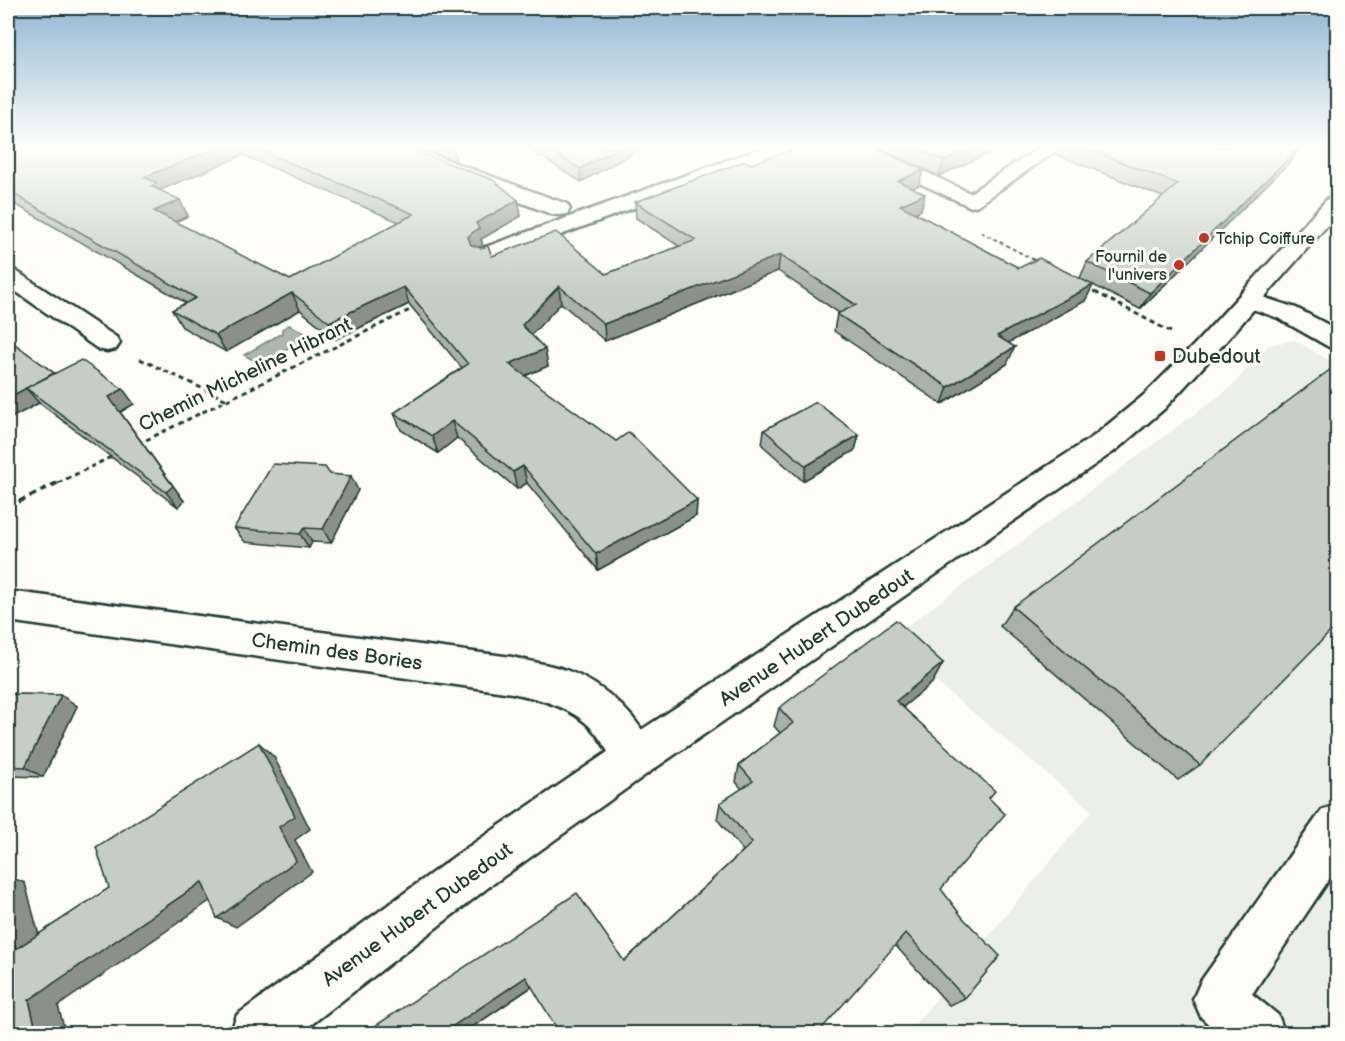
<svg xmlns="http://www.w3.org/2000/svg" width="1345" height="1041" font-family="'Balsamiq Sans',sans-serif">
<style>
.built{fill:#eceee9}
.water{fill:#aeb8b1;stroke:#75877f;stroke-width:1.5}
.lines{fill:none;stroke-linecap:round;stroke-linejoin:round}
.minor-casing{stroke:#1f3d34;stroke-width:5}
.major-casing{stroke:#1f3d34;stroke-width:5}
.path-far2{stroke:#1f3d34;stroke-width:2;stroke-dasharray:4 3;stroke-linecap:butt}
.path-far1{stroke:#1f3d34;stroke-width:3;stroke-dasharray:5 4;stroke-linecap:butt}
.path{stroke:#1f3d34;stroke-width:4;stroke-dasharray:7 5;stroke-linecap:butt}
.minor{fill:#fdfcf7;fill-rule:evenodd}
.major{fill:#fdfcf7;fill-rule:evenodd}
.wall{fill:#aab0ab;stroke:#1f3d34;stroke-width:1.5;fill-rule:evenodd}
.shaded-wall{fill:#8b908b;stroke:#1f3d34;stroke-width:1.5}
.building{fill:#c6cdc7;stroke:#1f3d34;stroke-width:1.5}
.poi-dot{fill:#c8321e;stroke:#fdfcf7;stroke-width:2}
.labels{text-anchor:middle;stroke-width:6;stroke-linejoin:round;paint-order:stroke}
.far-poi-label{font-size:16px;fill:#1f3d34;stroke:#fdfcf7;text-anchor:start}
.poi-label{font-size:20px;fill:#1f3d34;stroke:#fdfcf7;text-anchor:start}
.street-label{font-size:20px;fill:#1f3d34;stroke:#fdfcf7}
</style>
<rect width="100%" height="100%" fill="#fdfcf7"/>
<filter id="ink" filterUnits="userSpaceOnUse"><feTurbulence type="fractalNoise" baseFrequency=".0167" numOctaves="2"/><feDisplacementMap in="SourceGraphic" scale="12" xChannelSelector="R" yChannelSelector="G"/><feConvolveMatrix kernelMatrix="1 2 1 2 8 2 1 2 1" color-interpolation-filters="sRGB"/></filter>
<g filter="url(#ink)">
<path class="built" d="M1295,340L1337,365V1033H908L1092,811L887,641L1230,388L1269,345Z"/>
<path class="water" d="M289,325L309,335L262,365L244,355L282,333V329Z"/>
<g class="lines">
<defs>
<g id="minor">
<path d="M385,147H411L567,204L570,209L567,214L559,215L551,214L387,151Z"/>
<path d="M764,147H790L788,151L493,260L485,262L477,260L474,255L477,250Z"/>
<path d="M848,147H872L970,193L1040,147H1061L978,205L971,207L850,151Z"/>
<path d="M8,269L16,271L116,337L120,343L116,349L107,351L98,349L8,286Z"/>
<path d="M1250,293L1296,308L1338,330V349L1329,347L1278,318L1241,305L1238,300L1241,295Z"/>
<path d="M8,591L512,657C530,662 549,664 566,670C607,685 640,718 657,757L651,771L636,777C610,767 610,749 593,730C573,707 540,699 512,693L8,621Z"/>
<path d="M1338,804V866L1252,994L1278,1015L1285,1034H1219L1201,1017L1193,999L1201,981L1322,810Z"/>
</g>
<path id="major" d="M1338,193V213L1213,356L1164,409L1116,450L651,771L490,886L299,1034H230L237,1015L458,854L621,743L1094,436L1144,395L1195,344L1331,195Z"/>
</defs>
<use href="#minor" class="minor-casing"/>
<use href="#major" class="major-casing"/>
<g class="path-far2">
<path d="M981,232L1038,262"/>
<path d="M1087,288L1098,294"/>
</g>
<g class="path-far1">
<path d="M1095,292L1171,332"/>
<path d="M140,359L227,400"/>
<path d="M138,444L416,307"/>
<path d="M58,483L115,455"/>
</g>
<path class="path" d="M8,507L61,481"/>
<use href="#minor" class="minor"/>
<use href="#major" class="major"/>
</g>
<g class="wall">
<path d="M8,147H405L518,200L521,216L481,239L483,246L479,247L492,256L606,274L679,246L636,218L635,202L751,164L919,185L913,188L921,210L915,213L1019,268L1080,278L1087,262L1163,197L1055,154L1058,147H1300L1292,160L1140,309L1093,285L1085,301L1008,343L1007,364L942,404L834,331L837,314L839,313L778,271L605,341L561,303L531,334L548,366L525,376L697,500L696,516L598,570L527,483L517,489L457,438L438,453L401,430L394,413L462,368L409,304L336,339L300,310L226,352L182,327L172,310L186,303L8,200ZM243,155L399,222L290,280L175,222L188,216L160,190Z"/>
<path d="M417,147H453L456,161Z"/>
<path d="M526,147H644L581,182Z"/>
<path d="M877,147H1002L939,176Z"/>
<path d="M8,339L54,373L134,404L120,412L184,501L178,507L39,403L11,418L8,416Z"/>
<path d="M764,430L859,435L855,450L803,481L762,445Z"/>
<path d="M330,474L358,490L331,543L312,542L309,548L245,542L234,528Z"/>
<path d="M1013,607L1200,765L1178,780L1000,626Z"/>
<path d="M943,663L932,683L903,707L989,798L941,889L965,998L949,1005L895,945L532,987L462,1034H363L624,961L743,851L717,819L720,803L742,789L736,782L739,765L780,733L774,726L779,708Z"/>
<path d="M8,694L61,695L77,706L43,777L8,776Z"/>
</g>
<g class="shaded-wall">
<path d="M220,147H239L243,155L160,190L165,199L159,202L144,177Z"/>
<path d="M619,147H644L581,182L580,169Z"/>
<path d="M974,147H1002L939,176L944,161Z"/>
<path d="M1300,147L1292,160L1140,309L1150,293Z"/>
<path d="M923,170L919,185L895,197L898,181Z"/>
<path d="M925,194L921,210L896,221L900,205Z"/>
<path d="M180,200L188,216L163,227L154,211Z"/>
<path d="M518,200L521,216L481,239L483,246L476,248L472,254L468,237L476,223Z"/>
<path d="M780,255L778,271L605,341L604,324Z"/>
<path d="M1093,285L1085,301L990,353L997,336Z"/>
<path d="M559,286L561,303L525,342L522,325Z"/>
<path d="M404,287L409,304L336,339L329,322Z"/>
<path d="M292,293L300,310L226,352L216,335Z"/>
<path d="M1015,347L1007,364L942,404L948,387Z"/>
<path d="M545,349L548,366L512,381L509,364Z"/>
<path d="M54,373L26,388L39,403L11,418L8,414V398Z"/>
<path d="M123,389L134,404L120,412L184,501L178,507L166,492L109,397Z"/>
<path d="M452,421L457,438L438,453L432,436Z"/>
<path d="M859,435L855,450L803,481L806,466Z"/>
<path d="M523,466L527,483L517,489L513,472Z"/>
<path d="M351,476L358,490L331,543L323,529Z"/>
<path d="M697,500L696,516L598,570L596,554Z"/>
<path d="M304,528L312,542L309,548L300,534Z"/>
<path d="M943,663L932,683L887,720L896,701Z"/>
<path d="M61,695L77,706L43,777L25,767Z"/>
<path d="M259,743L274,757L310,829L295,840L312,872L236,927L217,918Z"/>
<path d="M8,876L25,883L45,958L16,949L8,914Z"/>
<path d="M202,882L221,893L58,1006L66,1034H37L29,1000Z"/>
<path d="M526,977L534,985L462,1034H441Z"/>
</g>
<g class="building">
<path d="M8,147H220L144,177L157,183L151,186L180,200L154,211L290,280L414,214L252,147H405L493,180L518,200L476,223L479,229L473,232L468,237L471,245L481,248L488,246L492,256L556,232L606,274L696,240L635,202L745,161L751,164L800,147H872L923,170L898,181L925,194L900,205L1019,268L1039,258L1093,285L997,336L1015,347L948,387L837,314L856,305L780,255L604,324L559,286L522,325L545,349L509,364L616,441L629,432L697,500L596,554L523,466L513,472L452,421L432,436L394,413L468,364L404,287L329,322L292,293L216,335L172,310L196,298L8,191Z"/>
<path d="M545,147H619L580,169Z"/>
<path d="M913,147H974L944,161Z"/>
<path d="M1083,147H1300L1150,293L1087,262L1178,184Z"/>
<path d="M8,339L54,373L8,398Z"/>
<path d="M81,360L123,389L109,397L173,486L166,492L26,388Z"/>
<path d="M1335,366L1338,367V624L1200,765L1013,607Z"/>
<path d="M816,402L859,435L806,466L764,430Z"/>
<path d="M273,464L325,467L330,474L351,476L323,529L304,528L300,534L234,528Z"/>
<path d="M896,620L943,663L896,701L995,791L989,798L1005,814L941,889L963,918L1000,956L965,998L906,933L817,1034H560L526,977L441,1034H363L577,893L624,961L752,843L720,803L753,781L739,765L793,723L779,708Z"/>
<path d="M8,694L61,695L25,767L8,766Z"/>
<path d="M259,743L295,816L279,827L296,861L217,918L202,882L29,1000L37,1034H8V914L16,949L109,888L96,847Z"/>
</g>
</g>
<linearGradient id="sky" x2="0" y2="1"><stop stop-color="#91b6d2"/><stop offset="0.5" stop-color="#fefefb"/><stop offset="1" stop-color="#fefefb" stop-opacity="0"/></linearGradient>
<rect width="1345" height="293" fill="url(#sky)"/>
<g class="poi-dot">
<circle cx="1204" cy="238" r="6"/>
<circle cx="1179" cy="265" r="6"/>
<rect x="1154" y="350" width="12" height="12" rx="3"/>
</g>
<g class="labels">
<g class="far-poi-label">
<text x="1216" y="244">Tchip Coiffure</text>
<text x="1167" y="262" text-anchor="end">Fournil de<tspan x="1167" dy="18">l'univers</tspan></text>
</g>
<g class="poi-label">
<text x="1172" y="363">Dubedout</text>
</g>
<g class="street-label">
<text transform="translate(245 374) rotate(-26)" y="7">Chemin Micheline Hibrant</text>
<text transform="translate(816 637) rotate(-34)" y="7">Avenue Hubert Dubedout</text>
<text transform="translate(337 651) rotate(8)" y="7">Chemin des Bories</text>
<text transform="translate(417 914) rotate(-36)" y="7">Avenue Hubert Dubedout</text>
</g>
</g>
<rect width="1345" height="1041" fill="none" stroke="#fdfcf7" stroke-width="30"/>
<rect x="15" y="15" width="1315" height="1011" fill="none" stroke="#1f3d34" stroke-width="2" filter="url(#ink)"/>
</svg>
